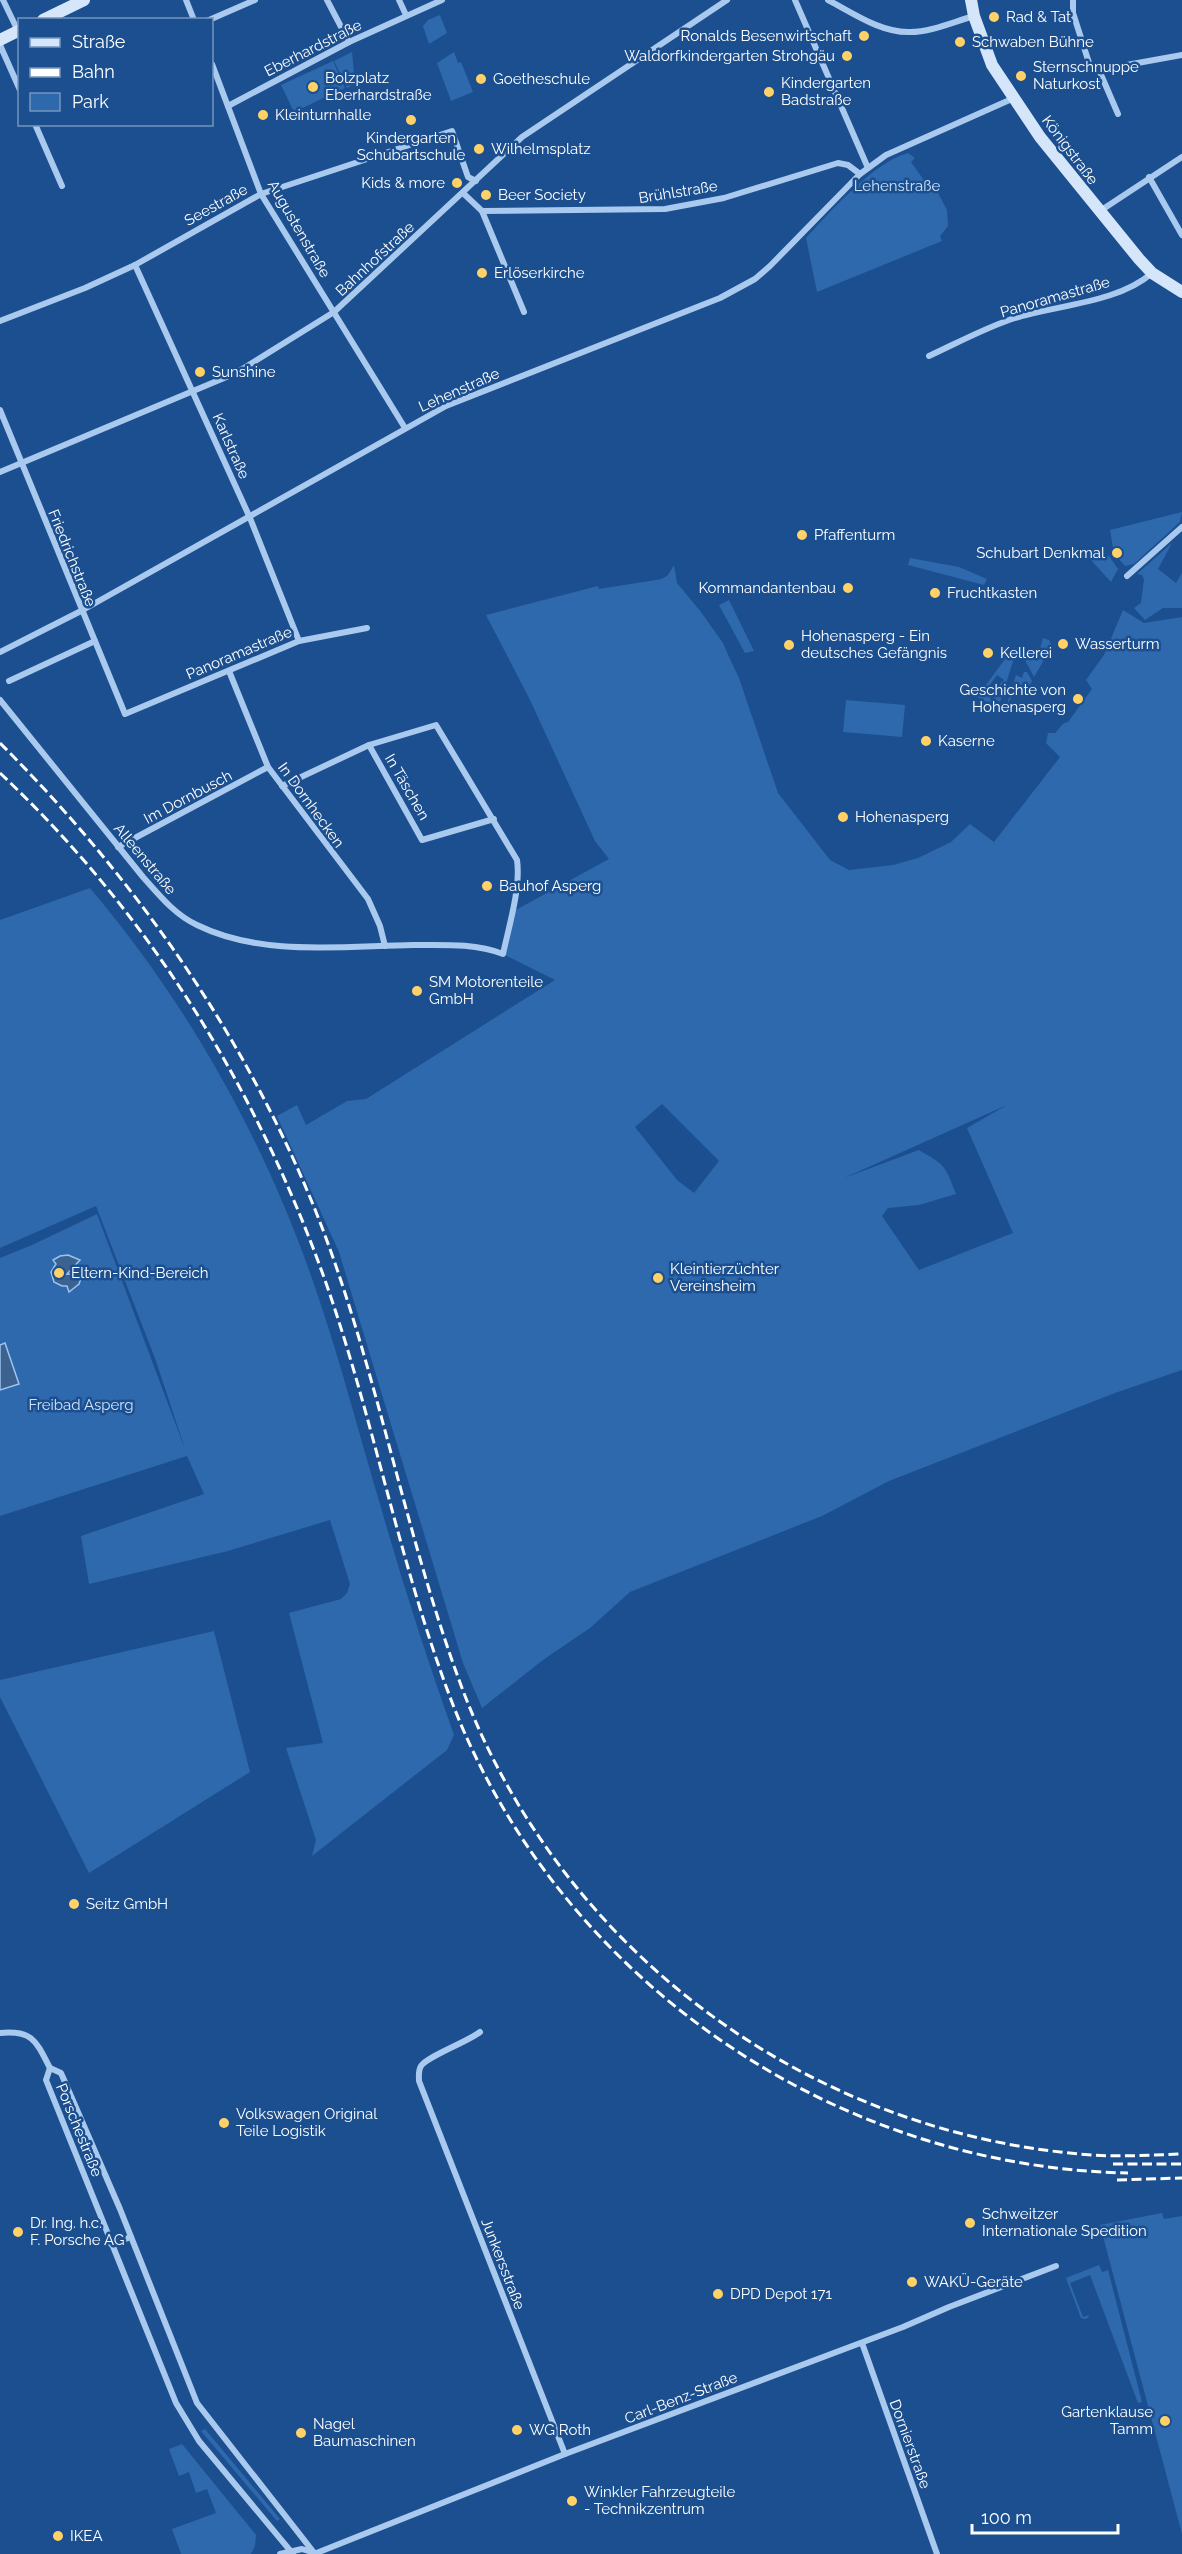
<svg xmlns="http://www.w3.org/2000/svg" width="1182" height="2554" font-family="Raleway,sans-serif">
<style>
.green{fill:#2e69ad;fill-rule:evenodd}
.water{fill:#3c6290;stroke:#9cc4f0;stroke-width:1.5}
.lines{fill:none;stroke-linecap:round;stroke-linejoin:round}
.street{stroke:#a9c9ee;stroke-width:6}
.secondary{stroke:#d6e6fa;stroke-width:12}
.rail{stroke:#fff;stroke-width:3;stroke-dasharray:10 4.5;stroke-linecap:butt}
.poi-dot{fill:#ffd166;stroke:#1b4f8f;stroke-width:2}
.labels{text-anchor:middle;stroke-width:5;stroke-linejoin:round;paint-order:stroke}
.poi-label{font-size:15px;fill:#fff;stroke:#1b4f8f;text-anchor:start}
.street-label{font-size:15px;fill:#fff;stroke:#1b4f8f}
.park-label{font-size:15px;fill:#cfe3fa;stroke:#1b4f8f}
</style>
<rect width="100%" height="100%" fill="#1b4f8f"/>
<g class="green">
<path d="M440,15L447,33L429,44L423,26L428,20Z"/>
<path d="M352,52L355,84L347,88L334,61Z"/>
<path d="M454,52L458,63L461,62L473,92L451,101L437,63Z"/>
<path d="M333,61L345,88L294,112L281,85Z"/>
<path d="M908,153L915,158L911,162L933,193L937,191L947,210L948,226L940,236L942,241L817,292L806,238C829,213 875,161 908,153Z"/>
<path d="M1182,512L1180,522L1134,564L1125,566L1114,554L1110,530Z"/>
<path d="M1172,543L1158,569L1176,583L1182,573V608H1163L1145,620L1134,608L1141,603L1144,579L1142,575L1137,574Z"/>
<path d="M1109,556L1118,569L1111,582L1090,559Z"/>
<path d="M910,558L959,567L987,579L984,585L908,565Z"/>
<path d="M674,565L677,583L701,612L723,643L729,657L739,678L778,793L830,860L849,870L893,865L918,858L951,842L970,824L994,842L1060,757L1046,743L1048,733H1055L1064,723L1068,722L1092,689L1086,680L1104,655L1123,610L1144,623L1182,617V1370L1115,1393L889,1481L822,1516L630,1592L590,1628L543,1660L482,1708L463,1663L339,1252L277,1116L297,1105L306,1125L347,1101L366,1099L555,980L503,954L512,912L609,859L595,841L530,700L486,615L598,586L599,589L662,579L668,575ZM662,1104L719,1161L694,1193L677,1180L635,1127ZM1007,1105L967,1128L1013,1233L919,1270L882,1216L888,1208L919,1205L956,1194C945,1165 945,1165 919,1150L844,1178Z"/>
<path d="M729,600L754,651L745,653L719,605Z"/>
<path d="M1043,638L1049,640L1052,646L1034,677L1025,660L1031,652H1039Z"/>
<path d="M1014,647L1017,649L1000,702L995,699L992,692L1004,680L997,675L989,686L991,704L977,697Z"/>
<path d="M1024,672H1027L1032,681L1022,697L1015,693L1007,704L1016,675L1022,678Z"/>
<path d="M846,700L905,705L902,737L843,732Z"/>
<path d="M90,888C190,1006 268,1147 317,1293C341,1363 359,1434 380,1504C402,1582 427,1659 454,1735L447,1750L312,1856L316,1840L286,1748L323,1743L289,1613L341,1599L347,1593L350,1584L330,1520L228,1551L89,1584L81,1536L204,1494L187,1456L0,1516V1258L32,1245L97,1214L186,1452L156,1361L96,1206L0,1248V920Z"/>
<path d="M214,1631L250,1772L89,1873L0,1697V1680Z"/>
<path d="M1162,2213L1164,2219L1182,2216V2534L1100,2225Z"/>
<path d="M1099,2265L1102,2272L1108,2270L1142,2402L1138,2403L1090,2275L1070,2283L1083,2317L1089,2315L1088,2318L1084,2319L1081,2318L1066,2278Z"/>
<path d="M205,2429L280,2519L277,2521L201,2431Z"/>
<path d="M182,2444L256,2535L255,2546L251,2554H181L172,2529L216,2513L207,2489L196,2493L189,2472L179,2476L169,2449Z"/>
</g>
<g class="water">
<path d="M68,1255L80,1260L67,1274L82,1275L79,1284L69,1292L67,1286H62L54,1282L51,1272L56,1264L53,1260L60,1256Z"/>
<path d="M5,1343L19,1384L0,1390V1345Z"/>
</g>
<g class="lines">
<g class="street">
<path d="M3,0L18,31"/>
<path d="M186,0L194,20"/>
<path d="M327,0L349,42"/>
<path d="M399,0L406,15"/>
<path d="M795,0L868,168"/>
<path d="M828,0C853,13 881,33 910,32C931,32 953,22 974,16"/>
<path d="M1073,0V13L1090,66L1099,70L1118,114"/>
<path d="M209,20L255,0"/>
<path d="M0,45L20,90"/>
<path d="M212,64L261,194L405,428"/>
<path d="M1099,70L1182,55"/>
<path d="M228,106L349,42L442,0"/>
<path d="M35,124L62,186"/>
<path d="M1149,177L1182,235"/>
<path d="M463,193L482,211L665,209L724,198L838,163L848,165L860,174"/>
<path d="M482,211L524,312"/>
<path d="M1100,211L1182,157"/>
<path d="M135,265L250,518L299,641"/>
<path d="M0,321L85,288L135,265L261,194L452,131L468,177L476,181"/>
<path d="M929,356C955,344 981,330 1009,320C1052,305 1117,304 1152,273"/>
<path d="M0,410L125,714L299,641L367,628"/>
<path d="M0,472L236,373L334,312L522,137L727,0"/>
<path d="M1127,576L1182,527"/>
<path d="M0,652L81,611L446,406L720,298L755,279L770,266L860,174L886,155L1014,98"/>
<path d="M229,671L268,767L368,899L380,926L385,946"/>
<path d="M9,681L95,641"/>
<path d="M0,700L143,877C159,895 175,915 197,925C262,957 342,946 413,945C442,945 475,943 503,954C509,926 521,887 517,860L436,725L369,745L282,786"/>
<path d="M369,745L422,840L494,819"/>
<path d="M118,847L268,767"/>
<path d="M480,2032C467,2042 426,2057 421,2066C418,2071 419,2076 419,2081L565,2454"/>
<path d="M0,2033C33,2030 36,2041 50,2068"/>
<path d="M50,2068L61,2073L120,2209L197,2403L315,2554"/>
<path d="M50,2068L46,2080L176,2403L199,2441L293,2554"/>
<path d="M111,2244L131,2237"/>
<path d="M862,2343L937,2554"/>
<path d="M280,2554L302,2549L315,2553"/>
<path d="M314,2554L565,2454L903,2327L949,2307L1056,2266"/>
</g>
<g class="secondary">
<path d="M971,0L974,16L992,65L1040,137L1139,259L1152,273L1182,292"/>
<path d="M43,20L84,0"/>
<path d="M0,40L20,30"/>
</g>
<g class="rail">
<path d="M0,743C134,877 245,1035 316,1212C377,1366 404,1533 462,1688C562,1954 811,2135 1092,2155C1122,2157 1152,2155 1182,2154"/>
<path d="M0,773C137,902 239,1060 308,1235C368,1385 393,1546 450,1697C555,1977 831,2167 1128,2173"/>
<path d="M1113,2164H1182"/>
<path d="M1117,2180L1182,2178"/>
</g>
</g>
<g class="poi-dot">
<circle cx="994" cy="17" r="6"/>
<circle cx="864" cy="36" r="6"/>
<circle cx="960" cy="42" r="6"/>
<circle cx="847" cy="56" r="6"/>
<circle cx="1021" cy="76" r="6"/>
<circle cx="481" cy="79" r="6"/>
<circle cx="313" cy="87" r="6"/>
<circle cx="769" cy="92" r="6"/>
<circle cx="263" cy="115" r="6"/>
<circle cx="411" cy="120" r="6"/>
<circle cx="479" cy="149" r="6"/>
<circle cx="457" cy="183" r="6"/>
<circle cx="486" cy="195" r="6"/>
<circle cx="482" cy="273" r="6"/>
<circle cx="200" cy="372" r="6"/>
<circle cx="802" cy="535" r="6"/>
<circle cx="1117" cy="553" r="6"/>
<circle cx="848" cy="588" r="6"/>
<circle cx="935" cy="593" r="6"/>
<circle cx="1063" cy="644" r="6"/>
<circle cx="789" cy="645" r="6"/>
<circle cx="988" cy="653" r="6"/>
<circle cx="1078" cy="699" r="6"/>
<circle cx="926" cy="741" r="6"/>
<circle cx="843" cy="817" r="6"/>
<circle cx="487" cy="886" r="6"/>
<circle cx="417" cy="991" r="6"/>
<circle cx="59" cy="1273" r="6"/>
<circle cx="658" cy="1278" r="6"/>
<circle cx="74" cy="1904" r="6"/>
<circle cx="224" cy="2123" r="6"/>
<circle cx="970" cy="2223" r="6"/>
<circle cx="18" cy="2232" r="6"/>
<circle cx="912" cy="2282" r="6"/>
<circle cx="718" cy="2294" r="6"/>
<circle cx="1165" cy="2421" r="6"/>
<circle cx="517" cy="2430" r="6"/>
<circle cx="301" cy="2433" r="6"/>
<circle cx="572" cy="2501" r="6"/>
<circle cx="58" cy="2536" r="6"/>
</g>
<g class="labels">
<g class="poi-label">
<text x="1006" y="22">Rad &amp; Tat</text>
<text x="852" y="41" text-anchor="end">Ronalds Besenwirtschaft</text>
<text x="972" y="47">Schwaben Bühne</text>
<text x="835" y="61" text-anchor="end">Waldorfkindergarten Strohgäu</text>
<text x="1033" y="72">Sternschnuppe<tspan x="1033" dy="17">Naturkost</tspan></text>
<text x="325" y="83">Bolzplatz<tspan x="325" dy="17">Eberhardstraße</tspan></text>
<text x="493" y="84">Goetheschule</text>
<text x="781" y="88">Kindergarten<tspan x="781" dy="17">Badstraße</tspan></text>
<text x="275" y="120">Kleinturnhalle</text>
<text x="411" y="143" text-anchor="middle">Kindergarten<tspan x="411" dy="17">Schubartschule</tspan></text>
<text x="491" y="154">Wilhelmsplatz</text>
<text x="445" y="188" text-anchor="end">Kids &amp; more</text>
<text x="498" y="200">Beer Society</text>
<text x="494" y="278">Erlöserkirche</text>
<text x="212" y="377">Sunshine</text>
<text x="814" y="540">Pfaffenturm</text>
<text x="1105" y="558" text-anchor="end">Schubart Denkmal</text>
<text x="836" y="593" text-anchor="end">Kommandantenbau</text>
<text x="947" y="598">Fruchtkasten</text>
<text x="801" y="641">Hohenasperg - Ein<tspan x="801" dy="17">deutsches Gefängnis</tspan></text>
<text x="1075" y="649">Wasserturm</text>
<text x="1000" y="658">Kellerei</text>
<text x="1066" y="695" text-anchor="end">Geschichte von<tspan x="1066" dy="17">Hohenasperg</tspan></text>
<text x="938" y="746">Kaserne</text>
<text x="855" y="822">Hohenasperg</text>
<text x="499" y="891">Bauhof Asperg</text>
<text x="429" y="987">SM Motorenteile<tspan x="429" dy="17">GmbH</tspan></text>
<text x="670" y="1274">Kleintierzüchter<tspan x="670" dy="17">Vereinsheim</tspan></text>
<text x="71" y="1278">Eltern-Kind-Bereich</text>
<text x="86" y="1909">Seitz GmbH</text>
<text x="236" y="2119">Volkswagen Original<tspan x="236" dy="17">Teile Logistik</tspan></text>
<text x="982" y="2219">Schweitzer<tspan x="982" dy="17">Internationale Spedition</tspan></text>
<text x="30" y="2228">Dr. Ing. h.c.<tspan x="30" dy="17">F. Porsche AG</tspan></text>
<text x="924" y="2287">WAKÜ-Geräte</text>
<text x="730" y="2299">DPD Depot 171</text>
<text x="1153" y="2417" text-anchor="end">Gartenklause<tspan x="1153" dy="17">Tamm</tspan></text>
<text x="313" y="2429">Nagel<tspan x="313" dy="17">Baumaschinen</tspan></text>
<text x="529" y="2435">WG Roth</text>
<text x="584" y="2497">Winkler Fahrzeugteile<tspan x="584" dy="17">- Technikzentrum</tspan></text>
<text x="70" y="2541">IKEA</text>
</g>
<g class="street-label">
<text transform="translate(313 48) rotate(-27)" y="5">Eberhardstraße</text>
<text transform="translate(1070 150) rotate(53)" y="5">Königstraße</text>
<text transform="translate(678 192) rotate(-9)" y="5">Brühlstraße</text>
<text transform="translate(216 205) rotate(-29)" y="5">Seestraße</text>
<text transform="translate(299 229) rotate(60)" y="5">Augustenstraße</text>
<text transform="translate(375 259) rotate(-43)" y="5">Bahnhofstraße</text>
<text transform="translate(1055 297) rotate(-16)" y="5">Panoramastraße</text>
<text transform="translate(459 390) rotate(-24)" y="5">Lehenstraße</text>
<text transform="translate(231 446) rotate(66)" y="5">Karlstraße</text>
<text transform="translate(72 558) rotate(68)" y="5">Friedrichstraße</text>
<text transform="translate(239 653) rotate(-23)" y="5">Panoramastraße</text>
<text transform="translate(407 787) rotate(60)" y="5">In Täschen</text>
<text transform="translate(188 797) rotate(-28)" y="5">Im Dornbusch</text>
<text transform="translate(311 805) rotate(54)" y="5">In Dornhecken</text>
<text transform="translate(145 859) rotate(50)" y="5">Alleenstraße</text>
<text transform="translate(79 2130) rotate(68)" y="5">Porschestraße</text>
<text transform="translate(503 2264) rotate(69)" y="5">Junkersstraße</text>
<text transform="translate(681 2398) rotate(-21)" y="5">Carl-Benz-Straße</text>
<text transform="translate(910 2444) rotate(70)" y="5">Dornierstraße</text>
</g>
<g class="park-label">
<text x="897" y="191">Lehenstraße</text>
<text x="81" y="1410">Freibad Asperg</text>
</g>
</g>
<rect x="18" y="18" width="195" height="108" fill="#1b4f8f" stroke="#7695bc" stroke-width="1.5"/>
<rect x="30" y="38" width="30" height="9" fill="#d6e6fa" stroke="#7695bc" stroke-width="1.5"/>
<text x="72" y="48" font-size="18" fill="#ffffff">Straße</text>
<rect x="30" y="68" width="30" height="9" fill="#ffffff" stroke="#7695bc" stroke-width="1.5"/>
<text x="72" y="78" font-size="18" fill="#ffffff">Bahn</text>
<rect x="30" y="93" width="30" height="18" fill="#2e69ad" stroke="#7695bc" stroke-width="1.5"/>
<text x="72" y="108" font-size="18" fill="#ffffff">Park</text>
<path d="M972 2524v9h146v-9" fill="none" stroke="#ffffff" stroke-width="3"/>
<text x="981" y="2524" font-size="18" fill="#ffffff" stroke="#1b4f8f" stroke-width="4.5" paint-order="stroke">100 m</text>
</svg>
